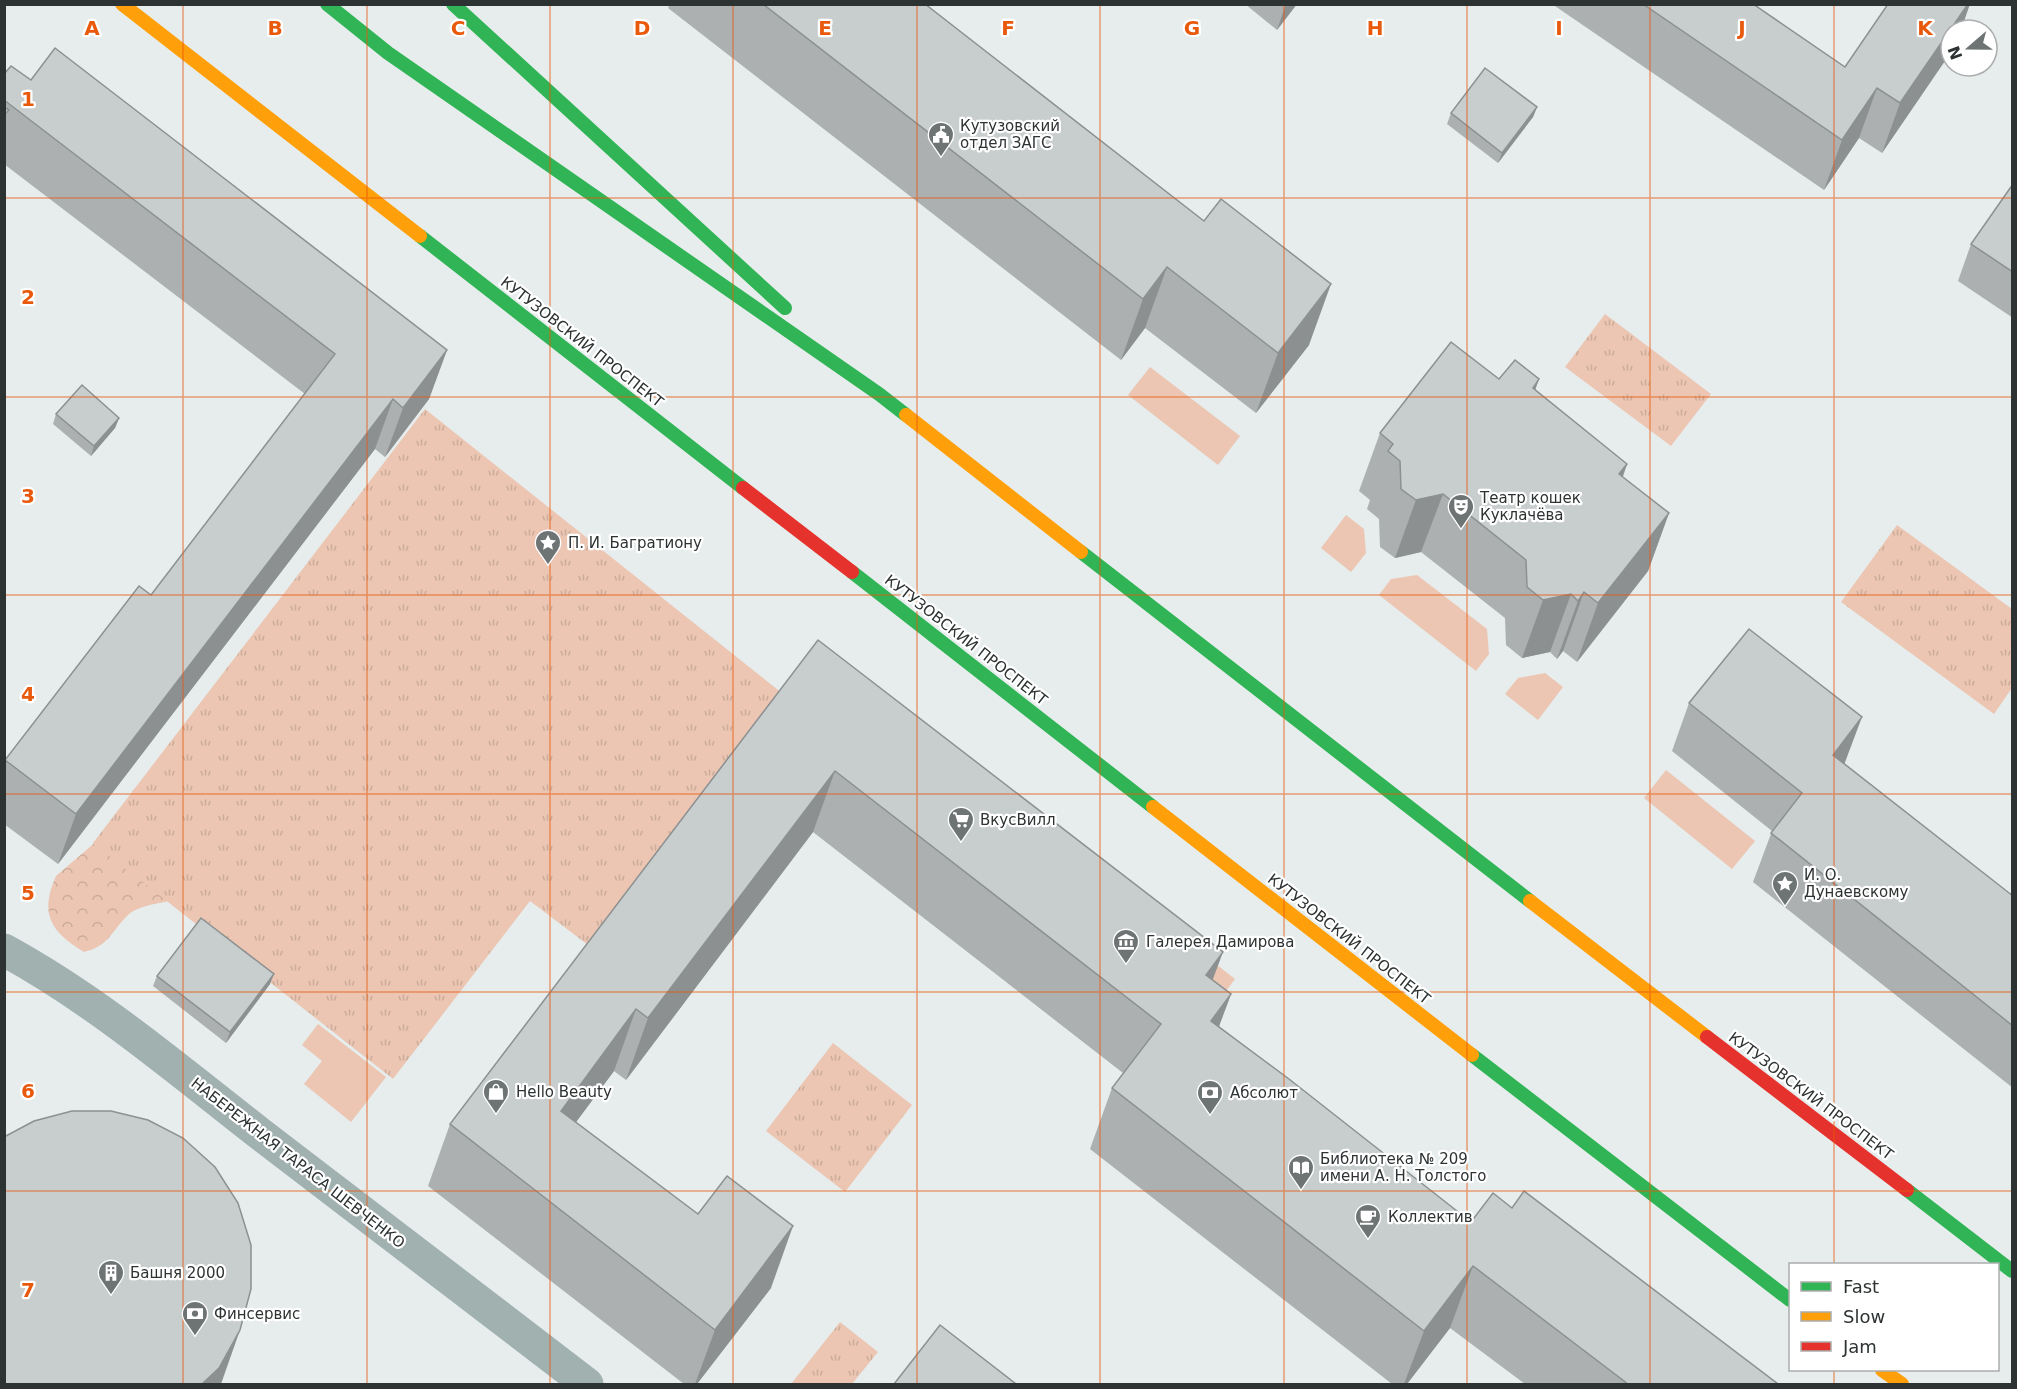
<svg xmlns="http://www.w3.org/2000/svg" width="2017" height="1389" font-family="'DejaVu Sans',sans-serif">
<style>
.grass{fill:#ecc6b3}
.forest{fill:url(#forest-crowns)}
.park{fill:url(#park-tufts)}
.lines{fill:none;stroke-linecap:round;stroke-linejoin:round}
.street{stroke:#a1b1b0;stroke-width:33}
.fast{stroke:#30b455;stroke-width:14}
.slow{stroke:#ff9f0a;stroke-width:14}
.jam{stroke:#e5322d;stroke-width:14}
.wall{fill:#acb0b0}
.shaded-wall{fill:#8c9090}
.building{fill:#c8cdcd;stroke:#8c9090;stroke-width:1.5}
.grid{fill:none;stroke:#e8590c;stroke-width:1.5;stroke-opacity:0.55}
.labels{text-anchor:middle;stroke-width:4.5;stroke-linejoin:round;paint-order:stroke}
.poi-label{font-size:15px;fill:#2d3232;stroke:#fff;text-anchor:start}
.street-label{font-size:15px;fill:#2d3232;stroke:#fff}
.grid-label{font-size:20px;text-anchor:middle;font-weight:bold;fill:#e8590c;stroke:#fff;stroke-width:4.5;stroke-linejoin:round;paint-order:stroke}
</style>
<defs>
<pattern id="forest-crowns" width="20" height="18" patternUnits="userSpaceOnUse" patternTransform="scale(1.5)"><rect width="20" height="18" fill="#ecc6b3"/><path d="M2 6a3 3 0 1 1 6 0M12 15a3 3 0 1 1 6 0" fill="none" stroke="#cbab9a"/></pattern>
<pattern id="park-tufts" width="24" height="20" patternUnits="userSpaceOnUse" patternTransform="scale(1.5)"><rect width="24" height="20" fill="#ecc6b3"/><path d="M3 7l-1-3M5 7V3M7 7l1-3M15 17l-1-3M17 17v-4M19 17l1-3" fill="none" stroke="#cbab9a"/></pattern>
</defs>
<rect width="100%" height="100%" fill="#e6edec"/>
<g class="grass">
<path d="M1150,367L1240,436L1218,465L1128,395Z"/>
<path d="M1346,515L1364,529L1366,553L1351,572L1321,548Z"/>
<path d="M1417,575L1487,629L1489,654L1476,671L1379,595L1391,579Z"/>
<path d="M1545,673L1563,687L1538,720L1505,694L1518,678Z"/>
<path d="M1666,770L1755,841L1732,869L1644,798Z"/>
<path d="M1186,941L1235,979L1226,991L1177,953Z"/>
<path d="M318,1024L386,1077L351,1122L304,1084L322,1061L302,1045Z"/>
</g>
<path class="forest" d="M170,762L173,900C158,904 138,905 127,916C111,932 109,946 84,952C51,932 39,914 56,876L119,822L125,812L133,790Z"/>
<g class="park">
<path d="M1605,314L1711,394L1671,446L1565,367Z"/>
<path d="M425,409L792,701L600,954L530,901L393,1079L93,843Z"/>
<path d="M1897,525L2012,609V688L1994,714L1841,602Z"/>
<path d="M833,1043L912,1105L845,1192L766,1131Z"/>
<path d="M840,1322L878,1352L852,1384H791Z"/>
</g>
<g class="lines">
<path class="street" d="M4,950C96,1000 177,1069 259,1133C368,1217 477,1301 587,1384"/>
<g class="fast">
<path d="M327,4L388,53L879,394L906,415"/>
<path d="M453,4L785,308"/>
<path d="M420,236L743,488"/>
<path d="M1081,552L1530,901"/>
<path d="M852,572L1153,807"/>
<path d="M1472,1055L1790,1300"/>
<path d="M1907,1190L2012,1271"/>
</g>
<g class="slow">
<path d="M122,4L420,236"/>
<path d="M906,415L1081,552"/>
<path d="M1153,807L1472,1055"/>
<path d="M1530,901L1707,1037"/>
<path d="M1882,1370L1902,1384"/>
</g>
<g class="jam">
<path d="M743,488L852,572"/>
<path d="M1707,1037L1907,1190"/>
</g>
</g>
<g class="wall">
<path d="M670,4H925L1309,345L1256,413L1145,328L1121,360L668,8Z"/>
<path d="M1245,4H1297L1277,30Z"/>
<path d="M1552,4H1753L1845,67L1951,30V52L1882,153L1859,138L1824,190Z"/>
<path d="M4,74L31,80L447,350L429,399L385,457L375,449L58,864L4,824L5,760L151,595L305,394L4,164Z"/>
<path d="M1537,107L1533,117L1498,163L1447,124L1451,113Z"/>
<path d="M2013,184V318L1958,281L1971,244Z"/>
<path d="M1499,379H1539L1535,390L1627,464L1623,477L1669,513L1648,571L1577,662L1563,651L1557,659L1550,652L1522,658L1506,645L1505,618L1421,552L1395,558L1380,547L1379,519L1367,509L1370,500L1359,491L1380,433Z"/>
<path d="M56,414L119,418L115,428L91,456L53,424Z"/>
<path d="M818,640L1213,980L1231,994L1219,1026L1471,1222L1512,1208L1778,1384H1525L1450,1328L1407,1384H1392L1090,1149L1112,1088L1123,1073L813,832L626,1080L614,1071L576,1122L771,1288L697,1384H684L428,1186L450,1124Z"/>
<path d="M1689,703L1845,764L2013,896V1088L1753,882L1772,831L1672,751Z"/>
<path d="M157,976L270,984L226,1043L153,986Z"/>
</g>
<g class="shaded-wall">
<path d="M1286,4H1297L1277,30Z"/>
<path d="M1968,4H1970L1961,30H1951V52L1882,153L1900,103Z"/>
<path d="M1877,88L1859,138L1824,190L1842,140Z"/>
<path d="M1537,107L1533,117L1498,163L1502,153Z"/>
<path d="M1167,267L1145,328L1121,360L1143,299Z"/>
<path d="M1331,284L1309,345L1256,413L1278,353Z"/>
<path d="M447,350L429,399L385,457L403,408Z"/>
<path d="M1539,379L1518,437L1533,388Z"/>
<path d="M393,399L375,449L58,864L76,814Z"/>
<path d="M119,418L115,428L91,456L94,446Z"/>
<path d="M1627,464L1606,522L1619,474Z"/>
<path d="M1443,494L1421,552L1395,558L1416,500Z"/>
<path d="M1669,513L1648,571L1577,662L1598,603Z"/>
<path d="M1584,592L1563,651L1557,659L1578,601Z"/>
<path d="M1571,594L1550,652L1522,658L1543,600Z"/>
<path d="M1862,717L1844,765L1833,755Z"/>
<path d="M835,771L813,832L626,1080L648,1018Z"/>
<path d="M1223,952L1200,1014L1206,975Z"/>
<path d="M274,974L270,984L226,1043L230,1032Z"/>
<path d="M1231,994L1208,1056L1211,1021Z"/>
<path d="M636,1009L614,1071L539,1172L561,1111Z"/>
<path d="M793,1226L771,1288L697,1384H695L715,1330Z"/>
<path d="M1473,1266L1450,1328L1407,1384H1404L1424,1331Z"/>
<path d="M240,1330L221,1384H202Z"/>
</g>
<g class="building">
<path d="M763,4H925L1204,221L1221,199L1331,284L1278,353L1167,267L1143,299Z"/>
<path d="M1643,4H1753L1845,67L1888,4H1968L1900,103L1877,88L1842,140Z"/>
<path d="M55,48L447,350L403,408L393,399L76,814L5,760L139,586L151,595L335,354L4,100V74L11,66L31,80Z"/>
<path d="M1485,68L1537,107L1502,153L1451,113Z"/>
<path d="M4,107L9,110L4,115Z"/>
<path d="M2013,184V272L1971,244Z"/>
<path d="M1451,342L1499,379L1515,360L1539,379L1533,388L1627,464L1619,474L1669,513L1598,603L1584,592L1578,601L1571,594L1543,600L1527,587L1526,560L1443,494L1416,500L1401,489L1400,461L1388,451L1393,444L1380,433Z"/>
<path d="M82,385L119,418L94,446L56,414Z"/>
<path d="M1749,629L1862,717L1833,755L2013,896V1026L1771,833L1802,793L1689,703Z"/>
<path d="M818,640L1223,952L1206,975L1231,994L1211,1021L1289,1079L1471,1222L1493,1193L1512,1208L1524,1191L1778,1384H1628L1473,1266L1424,1331L1112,1088L1161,1024L835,771L648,1018L636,1009L561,1111L698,1214L727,1176L793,1226L715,1330L450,1124Z"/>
<path d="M201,918L274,974L230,1032L157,976Z"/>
<path d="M72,1111H111L148,1120L183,1138L215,1167L238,1203L251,1245V1289L240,1330L219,1368L202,1384H4V1137L34,1121Z"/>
<path d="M940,1325L1016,1384H894Z"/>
</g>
<path class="grid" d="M183,4V1384M367,4V1384M550,4V1384M733,4V1384M917,4V1384M1100,4V1384M1284,4V1384M1467,4V1384M1650,4V1384M1834,4V1264M4,198H2012M4,397H2012M4,595H2012M4,794H2012M4,992H2012M4,1191H2012M1834,1370V1384"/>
<defs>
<symbol id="civic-pin" viewBox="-11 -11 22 30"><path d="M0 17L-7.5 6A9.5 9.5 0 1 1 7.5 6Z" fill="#6e7373" stroke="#fff"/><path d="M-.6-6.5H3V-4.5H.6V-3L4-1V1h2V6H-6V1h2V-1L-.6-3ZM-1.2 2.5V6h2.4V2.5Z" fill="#fff"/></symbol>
<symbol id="theatre-pin" viewBox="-11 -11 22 30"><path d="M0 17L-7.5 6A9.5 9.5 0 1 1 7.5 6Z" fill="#6e7373" stroke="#fff"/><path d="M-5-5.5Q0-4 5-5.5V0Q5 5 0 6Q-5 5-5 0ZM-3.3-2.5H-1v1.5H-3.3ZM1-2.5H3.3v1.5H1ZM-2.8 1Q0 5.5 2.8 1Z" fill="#fff"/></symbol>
<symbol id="sight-pin" viewBox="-11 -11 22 30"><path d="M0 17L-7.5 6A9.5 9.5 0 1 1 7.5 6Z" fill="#6e7373" stroke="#fff"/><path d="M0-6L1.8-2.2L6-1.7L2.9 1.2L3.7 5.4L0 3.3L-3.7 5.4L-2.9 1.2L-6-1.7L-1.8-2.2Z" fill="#fff"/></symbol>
<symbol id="supermarket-pin" viewBox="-11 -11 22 30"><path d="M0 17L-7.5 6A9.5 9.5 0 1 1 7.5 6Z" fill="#6e7373" stroke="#fff"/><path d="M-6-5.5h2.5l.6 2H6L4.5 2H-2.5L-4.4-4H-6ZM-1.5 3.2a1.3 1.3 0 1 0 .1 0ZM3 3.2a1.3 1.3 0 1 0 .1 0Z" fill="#fff"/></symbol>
<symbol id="museum-pin" viewBox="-11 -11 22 30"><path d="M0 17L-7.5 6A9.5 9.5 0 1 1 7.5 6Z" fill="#6e7373" stroke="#fff"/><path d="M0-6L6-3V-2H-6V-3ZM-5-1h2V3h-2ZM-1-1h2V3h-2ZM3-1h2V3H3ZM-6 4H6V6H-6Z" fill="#fff"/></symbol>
<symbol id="shop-pin" viewBox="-11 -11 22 30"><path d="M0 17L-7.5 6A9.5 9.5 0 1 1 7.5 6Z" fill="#6e7373" stroke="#fff"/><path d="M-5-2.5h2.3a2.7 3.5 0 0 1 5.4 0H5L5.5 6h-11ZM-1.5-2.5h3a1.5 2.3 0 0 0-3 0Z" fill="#fff"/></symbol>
<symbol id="bank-pin" viewBox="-11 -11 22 30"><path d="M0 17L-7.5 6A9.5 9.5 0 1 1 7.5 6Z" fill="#6e7373" stroke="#fff"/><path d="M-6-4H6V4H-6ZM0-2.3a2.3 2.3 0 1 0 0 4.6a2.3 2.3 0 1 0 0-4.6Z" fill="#fff"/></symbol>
<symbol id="library-pin" viewBox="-11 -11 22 30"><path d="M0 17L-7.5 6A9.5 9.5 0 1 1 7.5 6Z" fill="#6e7373" stroke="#fff"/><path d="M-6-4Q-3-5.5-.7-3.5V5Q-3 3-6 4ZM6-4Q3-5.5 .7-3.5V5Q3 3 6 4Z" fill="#fff"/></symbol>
<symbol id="cafe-pin" viewBox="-11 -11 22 30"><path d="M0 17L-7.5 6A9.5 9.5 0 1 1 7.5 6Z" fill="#6e7373" stroke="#fff"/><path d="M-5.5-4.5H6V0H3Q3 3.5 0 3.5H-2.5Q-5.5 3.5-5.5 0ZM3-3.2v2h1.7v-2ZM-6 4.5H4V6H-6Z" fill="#fff"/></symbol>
<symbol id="building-pin" viewBox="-11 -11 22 30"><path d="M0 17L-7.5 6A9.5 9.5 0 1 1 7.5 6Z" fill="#6e7373" stroke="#fff"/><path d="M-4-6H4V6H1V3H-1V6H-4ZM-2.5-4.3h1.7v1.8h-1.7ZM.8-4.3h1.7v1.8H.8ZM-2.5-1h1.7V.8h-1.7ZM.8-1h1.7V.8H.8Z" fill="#fff"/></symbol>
</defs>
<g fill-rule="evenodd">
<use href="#civic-pin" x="926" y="120" width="30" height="40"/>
<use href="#theatre-pin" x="1446" y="492" width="30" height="40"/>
<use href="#sight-pin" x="533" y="528" width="30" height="40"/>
<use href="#supermarket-pin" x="946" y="805" width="30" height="40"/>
<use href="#sight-pin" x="1770" y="869" width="30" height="40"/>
<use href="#museum-pin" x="1111" y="927" width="30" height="40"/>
<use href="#shop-pin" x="481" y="1077" width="30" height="40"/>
<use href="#bank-pin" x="1195" y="1078" width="30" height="40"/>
<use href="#library-pin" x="1286" y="1153" width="30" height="40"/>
<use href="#cafe-pin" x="1353" y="1202" width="30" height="40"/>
<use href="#building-pin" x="96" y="1258" width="30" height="40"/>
<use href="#bank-pin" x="180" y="1299" width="30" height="40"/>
</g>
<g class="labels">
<g class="poi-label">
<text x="960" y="131">Кутузовский<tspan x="960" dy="17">отдел ЗАГС</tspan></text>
<text x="1480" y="503">Театр кошек<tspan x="1480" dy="17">Куклачёва</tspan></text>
<text x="568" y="548">П. И. Багратиону</text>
<text x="980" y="825">ВкусВилл</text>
<text x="1804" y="880">И. О.<tspan x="1804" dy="17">Дунаевскому</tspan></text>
<text x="1146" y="947">Галерея Дамирова</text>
<text x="516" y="1097">Hello Beauty</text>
<text x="1230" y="1098">Абсолют</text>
<text x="1320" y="1164">Библиотека № 209<tspan x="1320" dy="17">имени А. Н. Толстого</tspan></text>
<text x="1388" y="1222">Коллектив</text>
<text x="130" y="1278">Башня 2000</text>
<text x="214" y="1319">Финсервис</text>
</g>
<g class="street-label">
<text transform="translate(582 342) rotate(38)" y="5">КУТУЗОВСКИЙ ПРОСПЕКТ</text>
<text transform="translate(966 640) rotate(38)" y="5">КУТУЗОВСКИЙ ПРОСПЕКТ</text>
<text transform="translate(1349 939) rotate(38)" y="5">КУТУЗОВСКИЙ ПРОСПЕКТ</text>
<text transform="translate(1811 1096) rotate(37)" y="5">КУТУЗОВСКИЙ ПРОСПЕКТ</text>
<text transform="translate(298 1163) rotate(38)" y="5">НАБЕРЕЖНАЯ ТАРАСА ШЕВЧЕНКО</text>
</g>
</g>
<g class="grid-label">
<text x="92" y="35">A</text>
<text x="275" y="35">B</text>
<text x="458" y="35">C</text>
<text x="642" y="35">D</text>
<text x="825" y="35">E</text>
<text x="1008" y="35">F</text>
<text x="1192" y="35">G</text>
<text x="1375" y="35">H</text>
<text x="1559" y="35">I</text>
<text x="1742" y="35">J</text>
<text x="1925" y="35">K</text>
<text x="28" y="106">1</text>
<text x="28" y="304">2</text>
<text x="28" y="503">3</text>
<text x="28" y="701">4</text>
<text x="28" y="900">5</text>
<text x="28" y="1098">6</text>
<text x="28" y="1297">7</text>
</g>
<rect width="2017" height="1389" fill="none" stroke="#2d3232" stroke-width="12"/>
<rect x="1789" y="1263" width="210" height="108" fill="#ffffff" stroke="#abadad" stroke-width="1.5"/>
<rect x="1801" y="1282" width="30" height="9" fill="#30b455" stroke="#abadad" stroke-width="1.5"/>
<text x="1843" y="1293" font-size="18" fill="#2d3232">Fast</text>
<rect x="1801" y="1312" width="30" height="9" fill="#ff9f0a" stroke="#abadad" stroke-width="1.5"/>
<text x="1843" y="1323" font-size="18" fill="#2d3232">Slow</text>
<rect x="1801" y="1342" width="30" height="9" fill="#e5322d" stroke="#abadad" stroke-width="1.5"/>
<text x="1843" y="1353" font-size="18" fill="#2d3232">Jam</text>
<g transform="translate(1969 48) rotate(250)"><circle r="28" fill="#ffffff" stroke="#abadad" stroke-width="1.5"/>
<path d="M0-4.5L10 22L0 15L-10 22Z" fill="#6e7373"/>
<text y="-9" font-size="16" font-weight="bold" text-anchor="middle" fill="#2d3232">N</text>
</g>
</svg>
